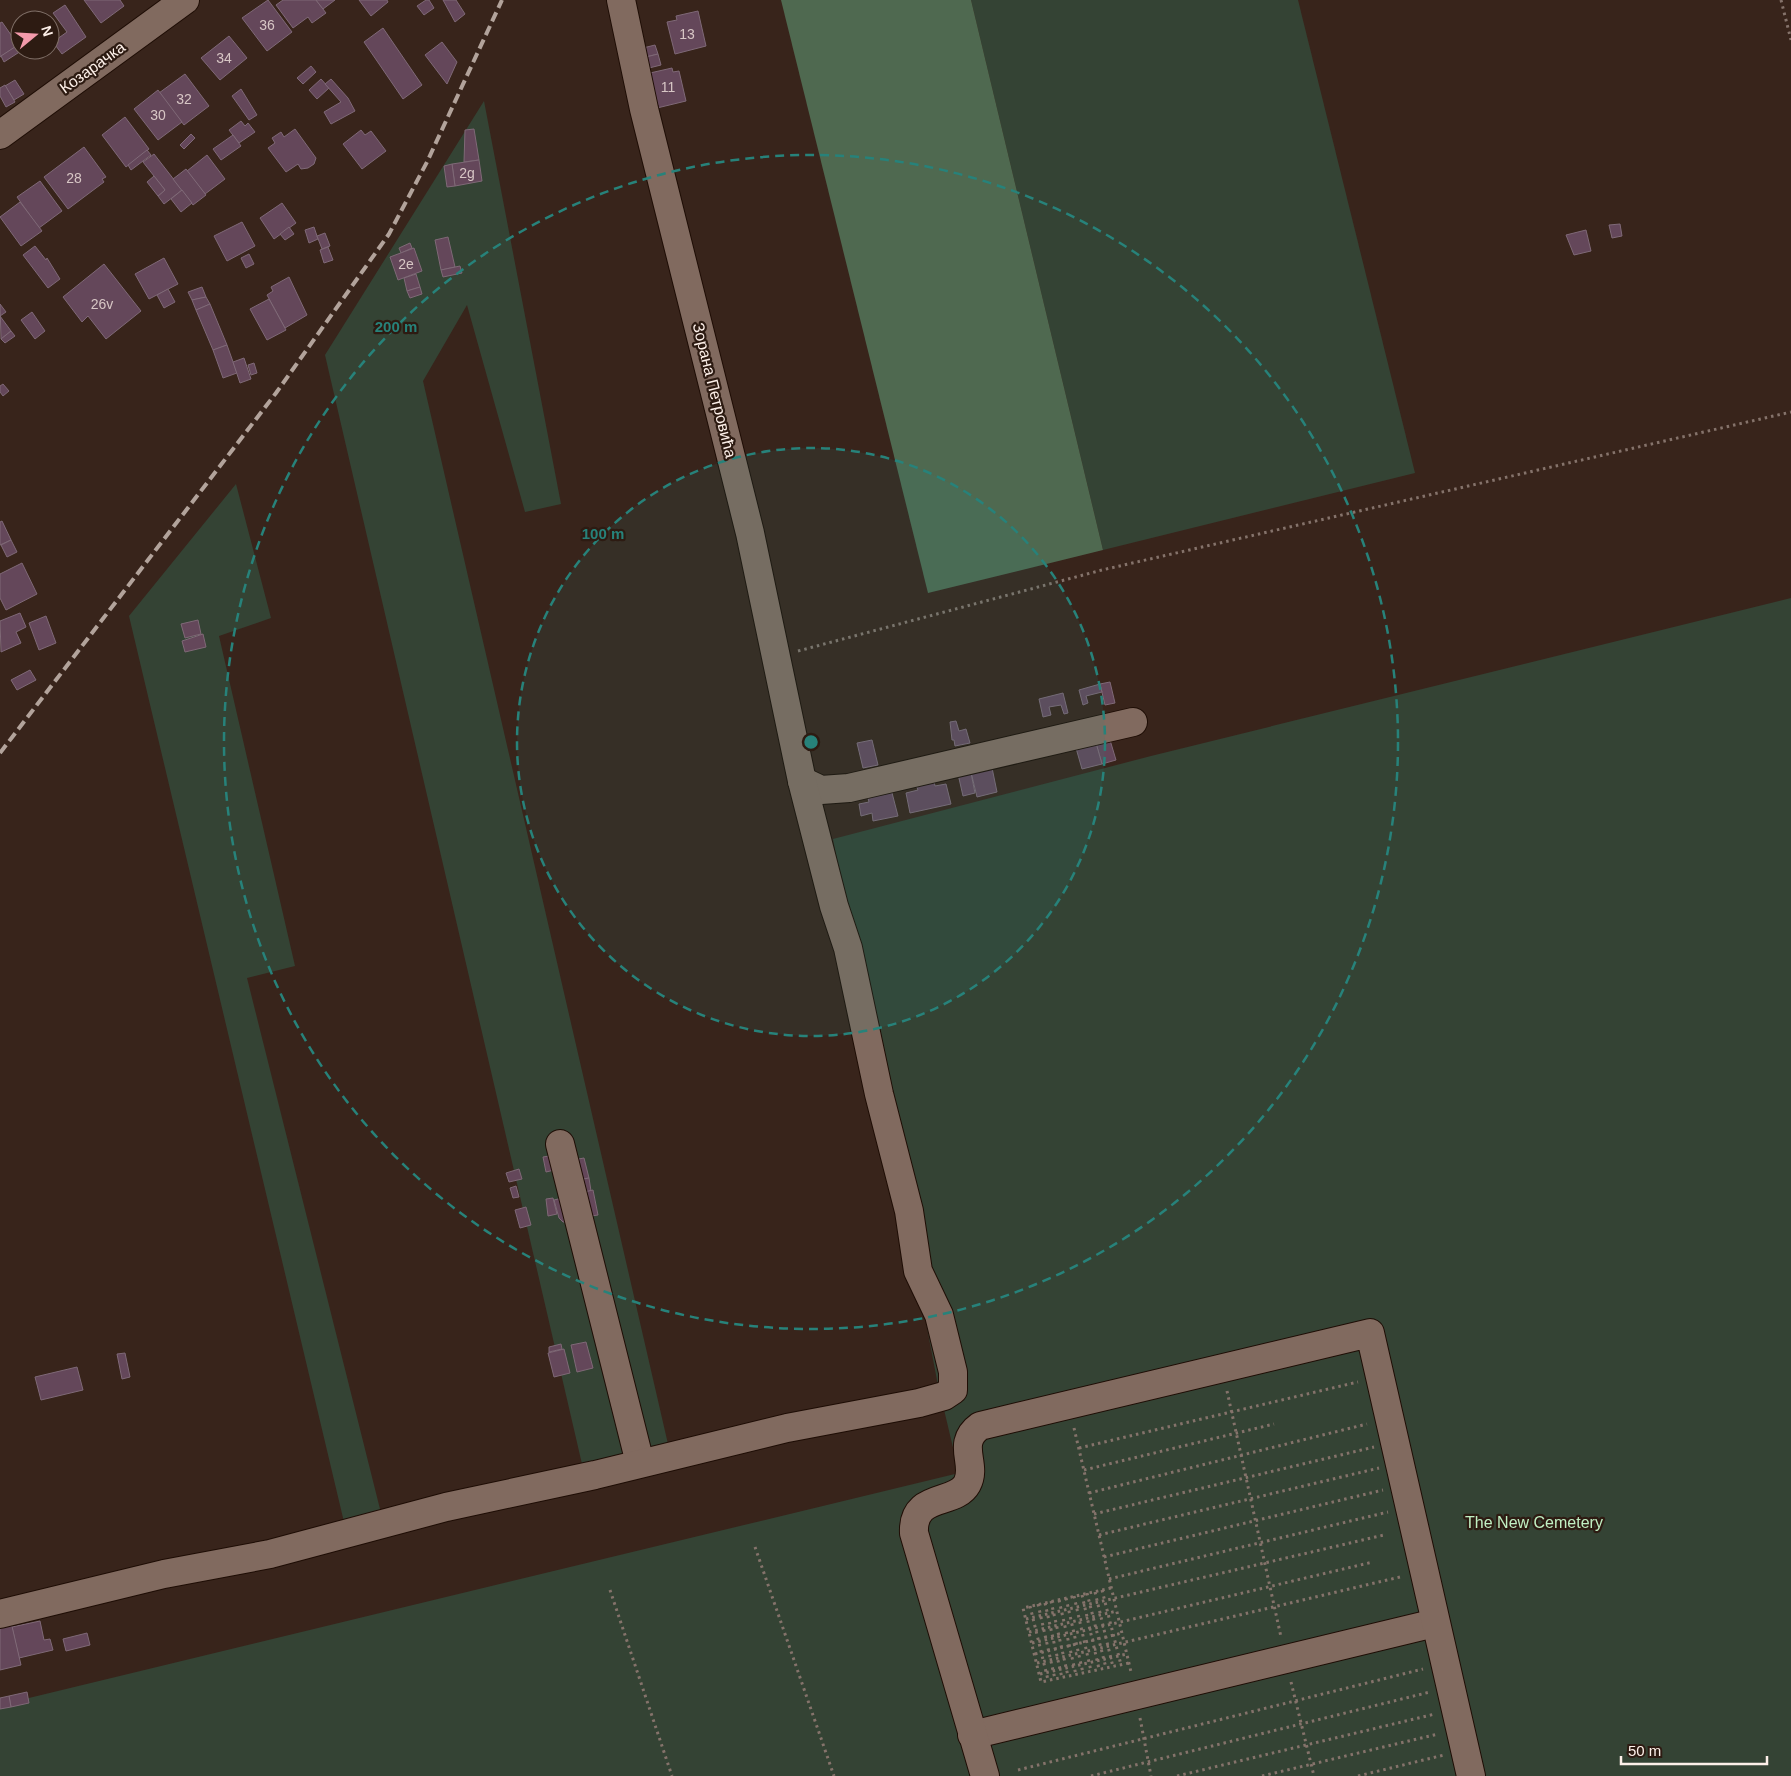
<svg xmlns="http://www.w3.org/2000/svg" width="1791" height="1776" font-family="Arial,sans-serif">
<style>
.green{fill:#344334}
.forest{fill:#4f6950}
.building{fill:#64475a;stroke:#7f6977}
.lines{fill:none;stroke-linecap:round;stroke-linejoin:round}
.minor-casing{stroke:#1e0d05;stroke-width:30}
.path{stroke:#85736b;stroke-width:3;stroke-dasharray:2.5 4;stroke-linecap:butt}
.minor{stroke:#816a5f;stroke-width:28}
.rail{stroke:#b2a39b;stroke-width:4;stroke-dasharray:10 5;stroke-linecap:butt}
.ring{fill:none;stroke:#27827a;stroke-width:2.5;stroke-dasharray:9 6}
.labels{text-anchor:middle;stroke-width:4.5;stroke-linejoin:round;paint-order:stroke}
.number-label{font-size:14px;fill:#d7c6c5}
.street-label{font-size:16px;fill:#fdf0e9;stroke:#2d1b12}
.park-label{font-size:16px;fill:#c0f0c3;stroke:#2d1b12}
.centre{fill:#27827a;stroke:#2d1b12;stroke-width:2.5}
.ring-label{font-size:15px;text-anchor:middle;font-weight:bold;fill:#27827a;stroke:#2d1b12;stroke-width:4.5;stroke-linejoin:round;paint-order:stroke}
</style>
<rect width="100%" height="100%" fill="#38241b"/>
<g class="green">
<path d="M971,0H1298L1415,473L1103,550Z"/>
<path d="M484,101L561,504L525,512L467,305L423,381L668,1444L582,1464L325,355Z"/>
<path d="M236,484L271,618L219,636L295,966L247,978L381,1513L344,1522L129,616Z"/>
<path d="M1791,598V1776H0V1705L959,1473L937,1380L833,839L1151,756Z"/>
</g>
<path class="forest" d="M781,0H971L1103,550L928,593Z"/>
<g class="building">
<path d="M84,0H120L124,6L101,23Z"/>
<path d="M268,0L292,32L267,51L242,18Z"/>
<path d="M283,0H316L326,13L312,23L308,17L293,28L276,5Z"/>
<path d="M316,0H335L323,9Z"/>
<path d="M359,0H387L388,2L371,16Z"/>
<path d="M426,0H429L434,8L424,15L417,6Z"/>
<path d="M443,0H456L465,14L455,22Z"/>
<path d="M65,5L86,37L62,54L53,42L67,32L53,13Z"/>
<path d="M698,11L706,46L675,54L667,22L677,20L676,16Z"/>
<path d="M2,22L18,45L0,57V23Z"/>
<path d="M383,28L422,85L403,99L364,42Z"/>
<path d="M229,36L247,58L220,80L201,58Z"/>
<path d="M442,42L457,62L447,84L425,55Z"/>
<path d="M18,45L21,51L4,62L1,56Z"/>
<path d="M655,45L658,54L642,58L639,49Z"/>
<path d="M658,54L661,65L645,69L642,58Z"/>
<path d="M311,66L316,72L303,84L297,78Z"/>
<path d="M672,68L673,72L679,71L686,101L657,108L650,73Z"/>
<path d="M185,74L209,106L184,125L159,93Z"/>
<path d="M321,79L329,88L317,99L309,90Z"/>
<path d="M331,79L348,98L355,111L331,124L324,112L341,102L325,84Z"/>
<path d="M15,80L24,94L14,100L5,86Z"/>
<path d="M5,85L15,102L6,107L0,96V88Z"/>
<path d="M241,89L257,115L249,120L232,96Z"/>
<path d="M158,90L182,122L158,140L134,109Z"/>
<path d="M125,117L149,149L126,167L102,135Z"/>
<path d="M241,121L245,126L248,123L255,132L239,143L229,130Z"/>
<path d="M295,129L316,158L314,164L308,168L301,169L298,164L286,172L268,148L275,143L272,138L281,132L284,137Z"/>
<path d="M474,129L479,160L464,162L465,130Z"/>
<path d="M361,130L365,135L371,131L386,151L362,169L343,144Z"/>
<path d="M191,134L195,138L184,149L180,145Z"/>
<path d="M233,135L241,146L221,160L213,149Z"/>
<path d="M84,147L106,177L102,179L104,182L68,209L44,177Z"/>
<path d="M147,150L151,155L131,170L128,165Z"/>
<path d="M154,154L182,190L164,204L158,196L165,190L143,162Z"/>
<path d="M207,155L225,179L205,194L187,171Z"/>
<path d="M479,160L482,181L455,186L452,164Z"/>
<path d="M452,164L455,186L447,187L444,166Z"/>
<path d="M186,169L206,195L193,205L173,179Z"/>
<path d="M154,176L165,190L158,196L147,182Z"/>
<path d="M40,181L62,211L39,228L17,197Z"/>
<path d="M182,190L192,203L181,212L171,199Z"/>
<path d="M20,202L42,231L21,246L0,217Z"/>
<path d="M282,203L296,223L274,239L260,218Z"/>
<path d="M242,222L255,246L227,261L214,236Z"/>
<path d="M1620,224L1622,236L1612,238L1609,225Z"/>
<path d="M289,227L294,234L285,240L280,234Z"/>
<path d="M314,227L318,239L309,243L305,230Z"/>
<path d="M1586,230L1591,251L1574,255L1566,235Z"/>
<path d="M325,233L330,246L322,249L317,236Z"/>
<path d="M448,237L455,267L441,270L435,240Z"/>
<path d="M410,243L412,248L401,253L399,248Z"/>
<path d="M35,246L46,260L47,258L60,279L48,288L23,255Z"/>
<path d="M328,247L333,260L324,263L320,250Z"/>
<path d="M414,248L422,271L398,280L390,257Z"/>
<path d="M249,254L254,264L246,268L241,258Z"/>
<path d="M164,258L178,284L149,299L135,274Z"/>
<path d="M104,264L141,311L106,339L88,316L82,322L63,297Z"/>
<path d="M460,266L462,273L443,277L441,270Z"/>
<path d="M416,274L420,287L407,291L404,278Z"/>
<path d="M289,277L307,315L285,328L267,295L273,291L271,287Z"/>
<path d="M202,287L206,297L192,300L188,292Z"/>
<path d="M420,287L422,294L410,298L407,291Z"/>
<path d="M168,289L175,302L164,308L157,295Z"/>
<path d="M206,297L210,304L196,310L192,300Z"/>
<path d="M269,299L286,330L267,340L250,309Z"/>
<path d="M0,304L6,312L0,316L11,331L1,339Z"/>
<path d="M210,304L227,345L213,350L196,310Z"/>
<path d="M32,312L45,331L35,339L21,320Z"/>
<path d="M11,331L15,336L5,343L1,339Z"/>
<path d="M227,345L237,373L223,378L213,350Z"/>
<path d="M244,358L251,379L240,383L233,362Z"/>
<path d="M254,363L257,373L251,375L248,365Z"/>
<path d="M3,384L9,391L3,396L0,392V386Z"/>
<path d="M2,521L11,540L0,545V522Z"/>
<path d="M11,540L17,552L7,557L1,545Z"/>
<path d="M22,563L37,594L6,610L0,598V574Z"/>
<path d="M20,613L26,627L16,632L21,643L1,652L0,621Z"/>
<path d="M46,616L56,643L39,650L29,623Z"/>
<path d="M198,620L201,634L185,638L181,624Z"/>
<path d="M203,634L206,647L185,652L182,641Z"/>
<path d="M30,670L36,680L17,690L11,680Z"/>
<path d="M1110,682L1115,703L1105,705L1100,684Z"/>
<path d="M1100,684L1102,692L1086,696L1088,703L1083,705L1079,690Z"/>
<path d="M1063,693L1068,713L1064,714L1061,705L1049,707L1051,715L1043,717L1039,699Z"/>
<path d="M956,721L959,731L966,729L970,743L955,746L954,740H952L950,722Z"/>
<path d="M872,740L878,765L863,768L857,743Z"/>
<path d="M1110,740L1116,760L1102,764L1096,743Z"/>
<path d="M1096,743L1102,764L1082,769L1076,748Z"/>
<path d="M991,763L997,792L977,797L970,768Z"/>
<path d="M970,768L975,793L963,796L958,774Z"/>
<path d="M934,781L935,786L946,784L951,804L910,813L906,793L918,790L916,785Z"/>
<path d="M891,789L898,816L873,821L872,813L861,816L859,804L869,802L867,794Z"/>
<path d="M561,1154L563,1168L546,1172L543,1157Z"/>
<path d="M584,1158L589,1178L578,1180L573,1160Z"/>
<path d="M519,1169L522,1179L509,1182L506,1173Z"/>
<path d="M589,1178L591,1191L580,1193L578,1180Z"/>
<path d="M516,1186L519,1197L513,1198L510,1188Z"/>
<path d="M593,1190L598,1215L585,1217L580,1193Z"/>
<path d="M566,1197L567,1222H563L559,1218L554,1200Z"/>
<path d="M553,1198L557,1214L548,1216L546,1199Z"/>
<path d="M526,1207L531,1225L520,1228L515,1210Z"/>
<path d="M586,1342L593,1368L577,1372L571,1345Z"/>
<path d="M561,1344L562,1349L549,1352V1347Z"/>
<path d="M564,1349L570,1373L554,1377L548,1353Z"/>
<path d="M125,1353L130,1377L122,1379L117,1354Z"/>
<path d="M77,1367L83,1390L41,1400L35,1377Z"/>
<path d="M40,1621L44,1640L50,1639L53,1650L19,1658L12,1627Z"/>
<path d="M11,1622L21,1665L0,1670V1625Z"/>
<path d="M87,1633L90,1645L66,1651L63,1639Z"/>
<path d="M27,1692L29,1703L11,1707L9,1696Z"/>
<path d="M9,1696L11,1707L0,1709V1698Z"/>
</g>
<g class="lines">
<defs>
<g id="minor">
<path d="M0,135L185,0"/>
<path d="M802,781L821,790L849,788L1133,722"/>
<path d="M560,1144L640,1463"/>
<path d="M0,1614L164,1574L270,1554L446,1507L595,1475L787,1428L919,1403L944,1396L953,1390V1372L939,1315L918,1271L909,1211L879,1094L848,948L834,906L802,781L750,533L644,109L621,0"/>
<path d="M972,1735L1435,1623"/>
<path d="M985,1776L914,1533C912,1492 955,1506 967,1484C978,1464 955,1444 980,1426L1370,1333L1471,1776"/>
</g>
</defs>
<use href="#minor" class="minor-casing"/>
<g class="path">
<path d="M1781,0L1791,40"/>
<path d="M798,651L1102,570L1791,412"/>
<path d="M1227,1391L1281,1637"/>
<path d="M1074,1428L1131,1672"/>
<path d="M1079,1448L1358,1382"/>
<path d="M1084,1470L1274,1424"/>
<path d="M1089,1493L1367,1424"/>
<path d="M1094,1514L1374,1447"/>
<path d="M1099,1535L1379,1468"/>
<path d="M755,1547L834,1776"/>
<path d="M1104,1557L1383,1490"/>
<path d="M1109,1579L1388,1512"/>
<path d="M1111,1588L1023,1608L1041,1682L1129,1663"/>
<path d="M610,1590L672,1776"/>
<path d="M1102,1590L1121,1665"/>
<path d="M1095,1592L1113,1667"/>
<path d="M1087,1593L1106,1668"/>
<path d="M1082,1595L1099,1669"/>
<path d="M1074,1596L1091,1671"/>
<path d="M1066,1598L1083,1673"/>
<path d="M1059,1600L1076,1675"/>
<path d="M1051,1601L1068,1676"/>
<path d="M1045,1603L1062,1678"/>
<path d="M1038,1604L1055,1679"/>
<path d="M1030,1606L1048,1680"/>
<path d="M1026,1619L1384,1535"/>
<path d="M1029,1632L1117,1611"/>
<path d="M1032,1643L1373,1562"/>
<path d="M1035,1654L1122,1633"/>
<path d="M1037,1663L1400,1577"/>
<path d="M1040,1674L1127,1654"/>
<path d="M1291,1682L1314,1776"/>
<path d="M1140,1718L1151,1776"/>
<path d="M1018,1770L1423,1669"/>
<path d="M1091,1776L1430,1692"/>
<path d="M1177,1776L1435,1714"/>
<path d="M1262,1776L1438,1734"/>
<path d="M1358,1776L1444,1755"/>
</g>
<use href="#minor" class="minor"/>
<path class="rail" d="M0,753L276,393L389,234L427,162L502,0"/>
</g>
<circle cx="811" cy="742" r="294" fill="#27827a" fill-opacity=".12"/>
<g class="ring">
<circle cx="811" cy="742" r="294"/>
<circle cx="811" cy="742" r="587"/>
</g>
<g class="labels">
<g class="number-label">
<text x="267" y="30">36</text>
<text x="687" y="39">13</text>
<text x="224" y="63">34</text>
<text x="668" y="92">11</text>
<text x="184" y="104">32</text>
<text x="158" y="120">30</text>
<text x="467" y="178">2g</text>
<text x="74" y="183">28</text>
<text x="406" y="269">2e</text>
<text x="102" y="309">26v</text>
</g>
<g class="street-label">
<text transform="translate(92 67) rotate(-36)" y="6">Козарачка</text>
<text transform="translate(715 390) rotate(76)" y="6">Зорана Петровића</text>
</g>
<g class="park-label">
<text x="1534" y="1528">The New Cemetery</text>
</g>
</g>
<circle cx="811" cy="742" r="8" class="centre"/>
<g class="ring-label">
<text x="396" y="332">200 m</text>
<text x="603" y="539">100 m</text>
</g>
<g transform="translate(35 35) rotate(72)"><circle r="24" fill="#2d1b12" stroke="#807068"/>
<path d="M0-4L9 19L0 12L-9 19Z" fill="#f39aab"/>
<text y="-8" font-size="14" font-weight="bold" text-anchor="middle" fill="#fdf0e9">N</text>
</g>
<path d="M1621 1756v8h146v-8" fill="none" stroke="#fdf0e9" stroke-width="2.5"/>
<text x="1628" y="1756" font-size="15" fill="#fdf0e9" stroke="#2d1b12" stroke-width="4" paint-order="stroke">50 m</text>
</svg>
